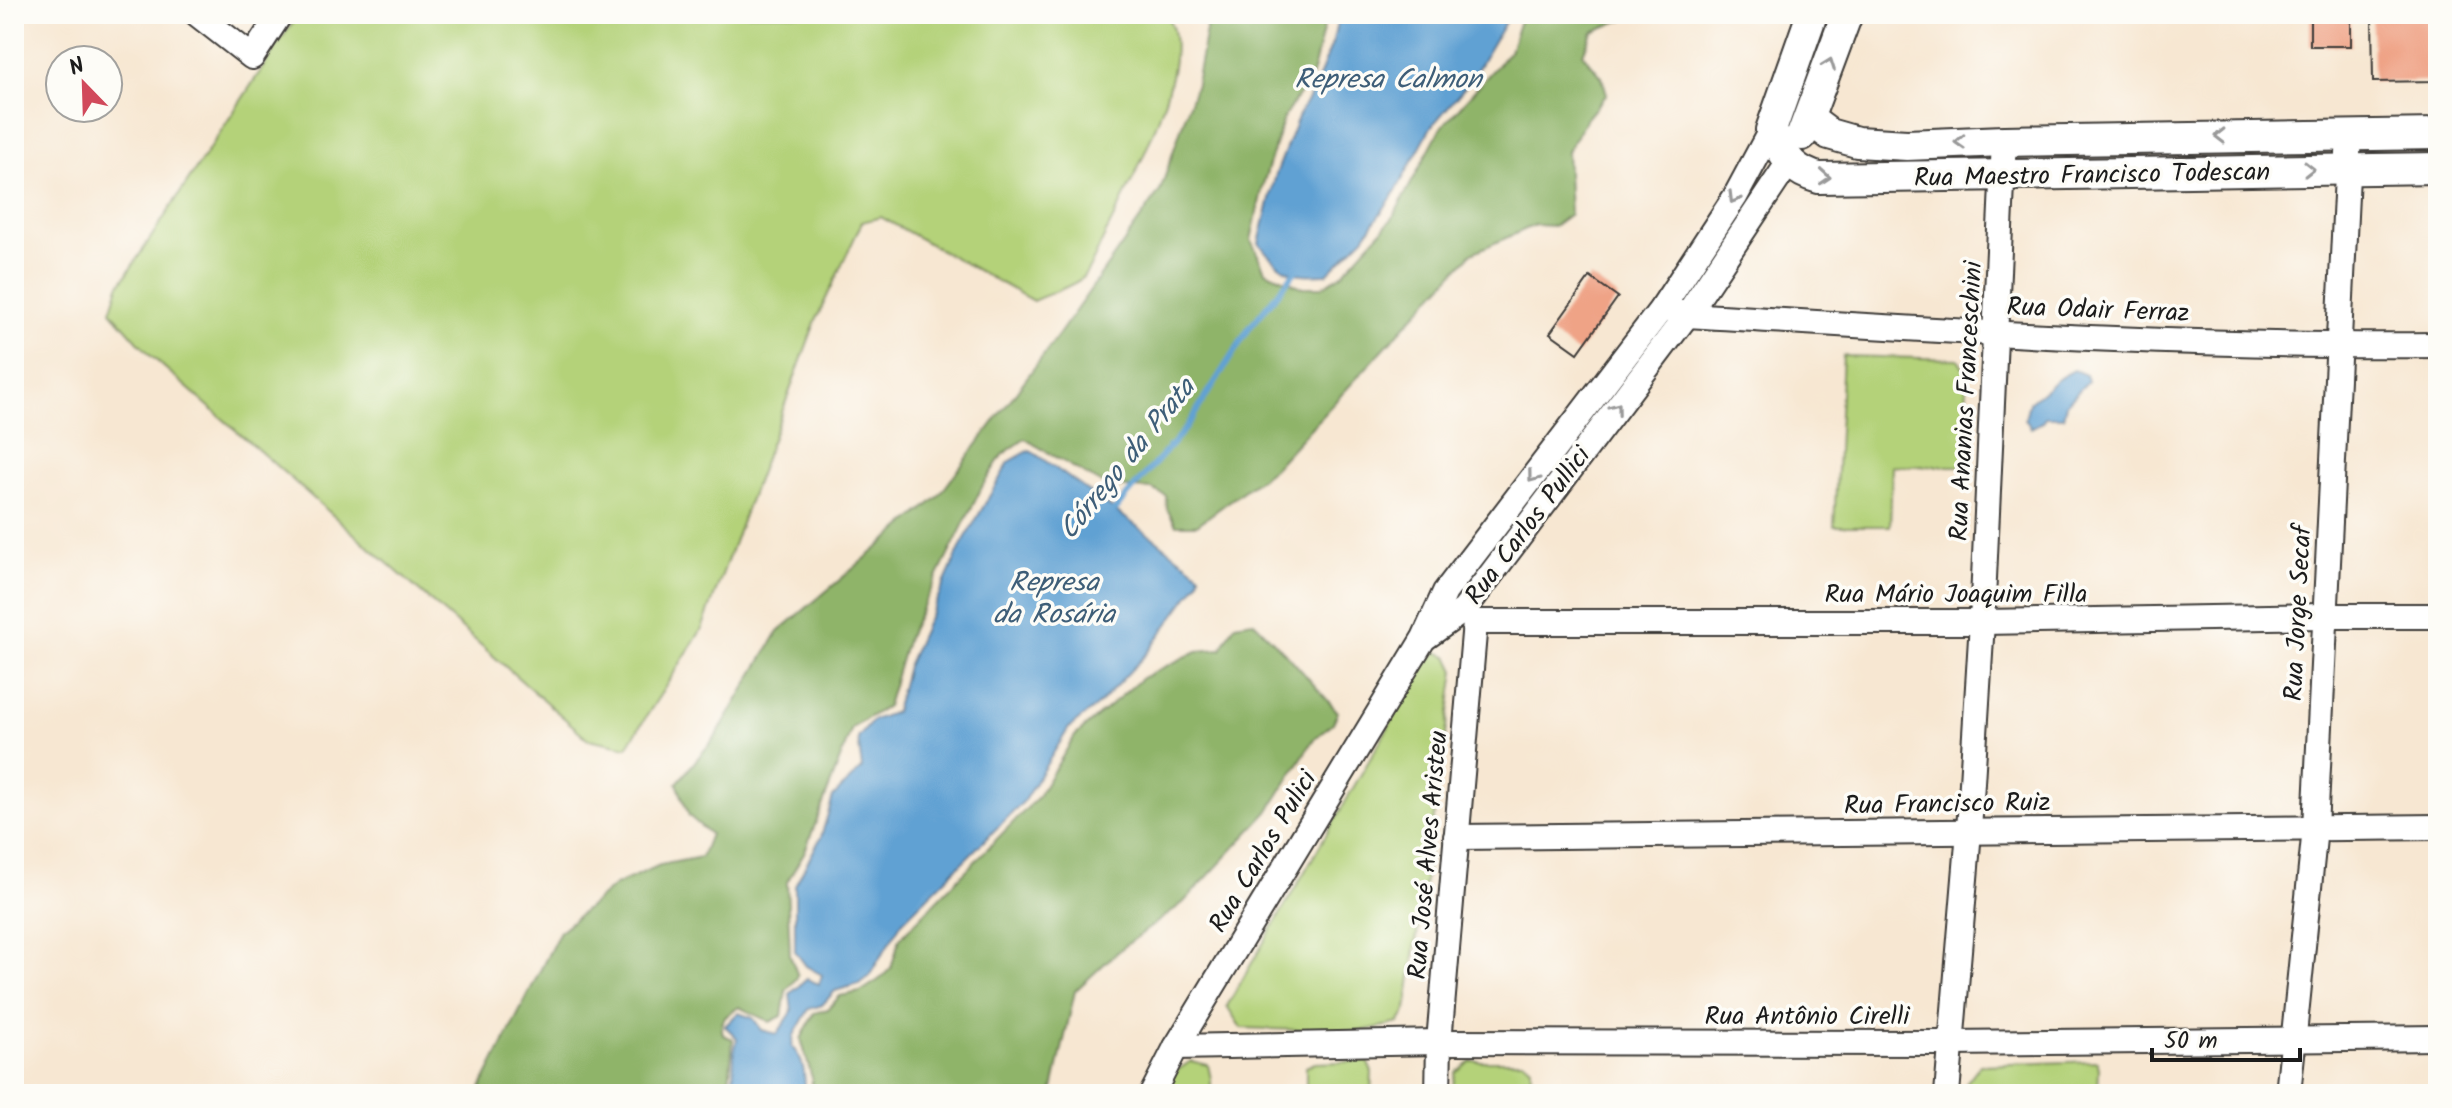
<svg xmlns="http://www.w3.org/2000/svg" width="2452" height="1108" font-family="Kalam,sans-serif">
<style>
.green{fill:#b4d279;stroke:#68774a;stroke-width:2}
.forest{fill:#8fb469;stroke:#566842;stroke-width:2}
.water{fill:#60a1d3;stroke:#3e5e78;stroke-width:2}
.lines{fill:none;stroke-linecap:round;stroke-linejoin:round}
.stream{stroke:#60a1d3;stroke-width:6}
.building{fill:#efa386}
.minor-casing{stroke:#3d3a37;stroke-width:28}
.major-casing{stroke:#3d3a37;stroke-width:34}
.minor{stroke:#fff;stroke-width:24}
.major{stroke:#fff;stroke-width:30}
.oneway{stroke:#999}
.labels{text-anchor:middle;stroke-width:7;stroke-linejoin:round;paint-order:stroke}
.street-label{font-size:26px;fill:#1c1c1c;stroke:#fdfcf7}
.water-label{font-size:28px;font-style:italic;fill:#3e5e78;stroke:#fdfcf7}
</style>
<rect width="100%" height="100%" fill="#fdfcf7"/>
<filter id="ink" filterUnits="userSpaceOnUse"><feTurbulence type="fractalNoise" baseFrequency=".0125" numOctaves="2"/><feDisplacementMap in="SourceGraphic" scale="16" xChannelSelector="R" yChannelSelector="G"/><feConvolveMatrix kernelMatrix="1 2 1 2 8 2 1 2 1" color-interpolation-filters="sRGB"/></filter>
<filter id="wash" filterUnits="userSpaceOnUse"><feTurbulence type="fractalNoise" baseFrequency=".006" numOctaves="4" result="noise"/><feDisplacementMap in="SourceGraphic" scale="32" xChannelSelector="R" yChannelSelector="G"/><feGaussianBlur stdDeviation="1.8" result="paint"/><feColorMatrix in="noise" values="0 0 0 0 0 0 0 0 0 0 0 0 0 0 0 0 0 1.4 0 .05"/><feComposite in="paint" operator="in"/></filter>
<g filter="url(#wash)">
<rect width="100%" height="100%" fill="#f7e7d2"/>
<g class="green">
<path d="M298,14H1165C1201,54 1127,192 1106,233C1099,246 1093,266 1083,277C1075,286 1045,295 1033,301L881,217L862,222L816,320L702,629L627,747L588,739L150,355L111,311L119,286Z"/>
<path d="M1843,356L1958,359L1967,373L1965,466H1892L1890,526H1834Z"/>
<path d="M1437,652L1448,656L1455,671L1406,1012L1399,1023L1357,1032L1241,1028L1227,1006L1426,662Z"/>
<path d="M1191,1061L1208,1065L1211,1079V1094H1161L1169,1076Z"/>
<path d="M1367,1061L1372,1072L1371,1094H1306V1067L1315,1063Z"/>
<path d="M1470,1061H1524L1531,1067L1530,1094H1451L1456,1072Z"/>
<path d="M2097,1061L2099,1068L2098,1094H1965L1966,1083L1980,1065Z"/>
</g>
<g class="forest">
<path d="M1205,14H1327L1312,75L1284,117L1264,181L1251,240L1265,271L1302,287H1322L1342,274L1392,219L1440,129L1510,51L1522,14H1636L1592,32L1583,54L1602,77L1607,94L1587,118L1567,151L1570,214L1554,226L1535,225L1472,253L1273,469L1197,525H1176L1167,509L1166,496L1152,489L1107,487L1025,439L1002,455L983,485L907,638L887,706L852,728L805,851L787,882L790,955L798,976L786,991L782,1016L770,1022L739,1007C726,1016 719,1018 723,1035L733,1039L728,1094H478L560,931L615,885L660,865L701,857L710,834L689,816L677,783L717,735L778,632L938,497L1057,337L1160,191L1196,84L1206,30Z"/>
<path d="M1253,621L1292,660L1338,712L1333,723L1313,740L1268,812L1183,903L1117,952L1075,991L1052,1094H811L812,1078L801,1039L814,1013L828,1009L840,996L860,992L880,979L891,968L900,938L1037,798L1075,736L1142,678L1197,651L1221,649L1235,624Z"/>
</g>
<g class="water">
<path d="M1339,14H1510L1471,80L1431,127L1396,191L1364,237L1327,274C1291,276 1281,273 1259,243L1276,174L1298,117L1317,82L1333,41Z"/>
<path d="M2074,370L2086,375L2088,381L2066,404L2063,417H2045L2042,422L2031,428L2025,419L2029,402L2061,377Z"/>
<path d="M1030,450L1155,539L1200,574L1199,581L1147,653L1100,703L1069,728L1023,802L902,922L869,976L859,984L835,991L822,1005L809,1009L794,1035L792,1047C805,1061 805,1075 805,1094H733L734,1052L737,1038L725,1026L738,1013L753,1018L762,1030L777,1034L792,1012L790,994L807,979L819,984L822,975L806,966L795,951V885L821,837L833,797L862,768L858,738L873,720L895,712L907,666L962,544L1009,462Z"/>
</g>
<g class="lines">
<path class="stream" d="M1112,513L1186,428L1250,327L1298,268"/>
</g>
<g id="blocks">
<g class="building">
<rect x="2310" y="14" width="41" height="32"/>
<path d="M2372,14H2435V81L2373,82Z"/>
<path d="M1590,277L1618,297L1578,353L1550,333Z"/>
</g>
</g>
</g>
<g filter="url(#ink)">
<use href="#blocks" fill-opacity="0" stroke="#3d3a37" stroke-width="2"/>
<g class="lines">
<defs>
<g id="minor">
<path d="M197,14L252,57L280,14"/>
<path d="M1662,308L1687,315C1937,330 2188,348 2438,345"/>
<path d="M1475,622H1982L2325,616H2438"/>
<path d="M1426,637L1464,610L1687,315L1789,162"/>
<path d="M1456,837L2438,827"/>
<path d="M1176,1047L1439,1042L1950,1043L2438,1038"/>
<path d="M1152,1094L1176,1047L1424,638L1445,592L1662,308L1735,197L1771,130"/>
<path d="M1438,1094L1439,1042L1475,622"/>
<path d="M1947,1094L1969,831L1982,622L2004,141"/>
<path d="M2288,1094L2315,828L2349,134"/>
</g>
<g id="major">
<path d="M1812,14L1771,130C1785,155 1789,170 1819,178L2438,168"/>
<path d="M1809,119L1829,134L1857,142L1907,145L2004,141L2438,134"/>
<path d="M1802,135L1847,14"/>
</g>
</defs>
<use href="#minor" class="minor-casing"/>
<use href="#major" class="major-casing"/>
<use href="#minor" class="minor"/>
<use href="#major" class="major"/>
</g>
<defs><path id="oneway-chevron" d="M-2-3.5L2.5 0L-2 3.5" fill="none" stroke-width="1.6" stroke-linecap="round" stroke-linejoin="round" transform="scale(2)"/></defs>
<g class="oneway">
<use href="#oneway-chevron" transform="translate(1829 64) rotate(-70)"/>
<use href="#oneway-chevron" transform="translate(2220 136) rotate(179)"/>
<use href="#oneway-chevron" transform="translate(1960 142) rotate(178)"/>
<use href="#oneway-chevron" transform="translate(2309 169) rotate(-1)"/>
<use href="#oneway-chevron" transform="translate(1825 177) rotate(4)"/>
<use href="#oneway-chevron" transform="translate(1734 198) rotate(121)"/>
<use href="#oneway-chevron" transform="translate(1616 408) rotate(-53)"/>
<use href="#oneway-chevron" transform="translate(1533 477) rotate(127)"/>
</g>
</g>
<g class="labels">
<g class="street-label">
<text transform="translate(2092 174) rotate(-1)" y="9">Rua Maestro Francisco Todescan</text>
<text transform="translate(2098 309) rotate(2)" y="9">Rua Odair Ferraz</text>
<text transform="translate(1965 401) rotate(-87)" y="9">Rua Ananias Franceschini</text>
<text transform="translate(1527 525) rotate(-53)" y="9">Rua Carlos Pullici</text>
<text x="1956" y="602">Rua Mário Joaquim Filla</text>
<text transform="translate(2297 613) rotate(-87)" y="9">Rua Jorge Secaf</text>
<text transform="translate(1947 803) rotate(-1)" y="9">Rua Francisco Ruiz</text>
<text transform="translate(1262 851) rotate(-59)" y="9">Rua Carlos Pulici</text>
<text transform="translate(1427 855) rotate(-85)" y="9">Rua José Alves Aristeu</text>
<text x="1807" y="1024">Rua Antônio Cirelli</text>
</g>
<g class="water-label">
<text x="1388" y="88">Represa Calmon</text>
<text transform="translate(1126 458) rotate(-51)" y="10">Córrego da Prata</text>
<text x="1054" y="591">Represa<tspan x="1054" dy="32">da Rosária</tspan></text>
</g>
</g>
<rect width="2452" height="1108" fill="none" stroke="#fdfcf7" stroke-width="48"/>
<g transform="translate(84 84) rotate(337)"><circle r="38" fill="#fdfcf7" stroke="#a3a29f" stroke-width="2"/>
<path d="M0-6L14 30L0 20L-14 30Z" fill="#d1495b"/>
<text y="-12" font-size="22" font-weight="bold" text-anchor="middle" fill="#1c1c1c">N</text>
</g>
<path d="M2152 1048v12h148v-12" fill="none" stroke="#1c1c1c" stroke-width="4"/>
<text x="2164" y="1048" font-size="24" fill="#1c1c1c" stroke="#fdfcf7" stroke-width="6" paint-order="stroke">50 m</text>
</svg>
